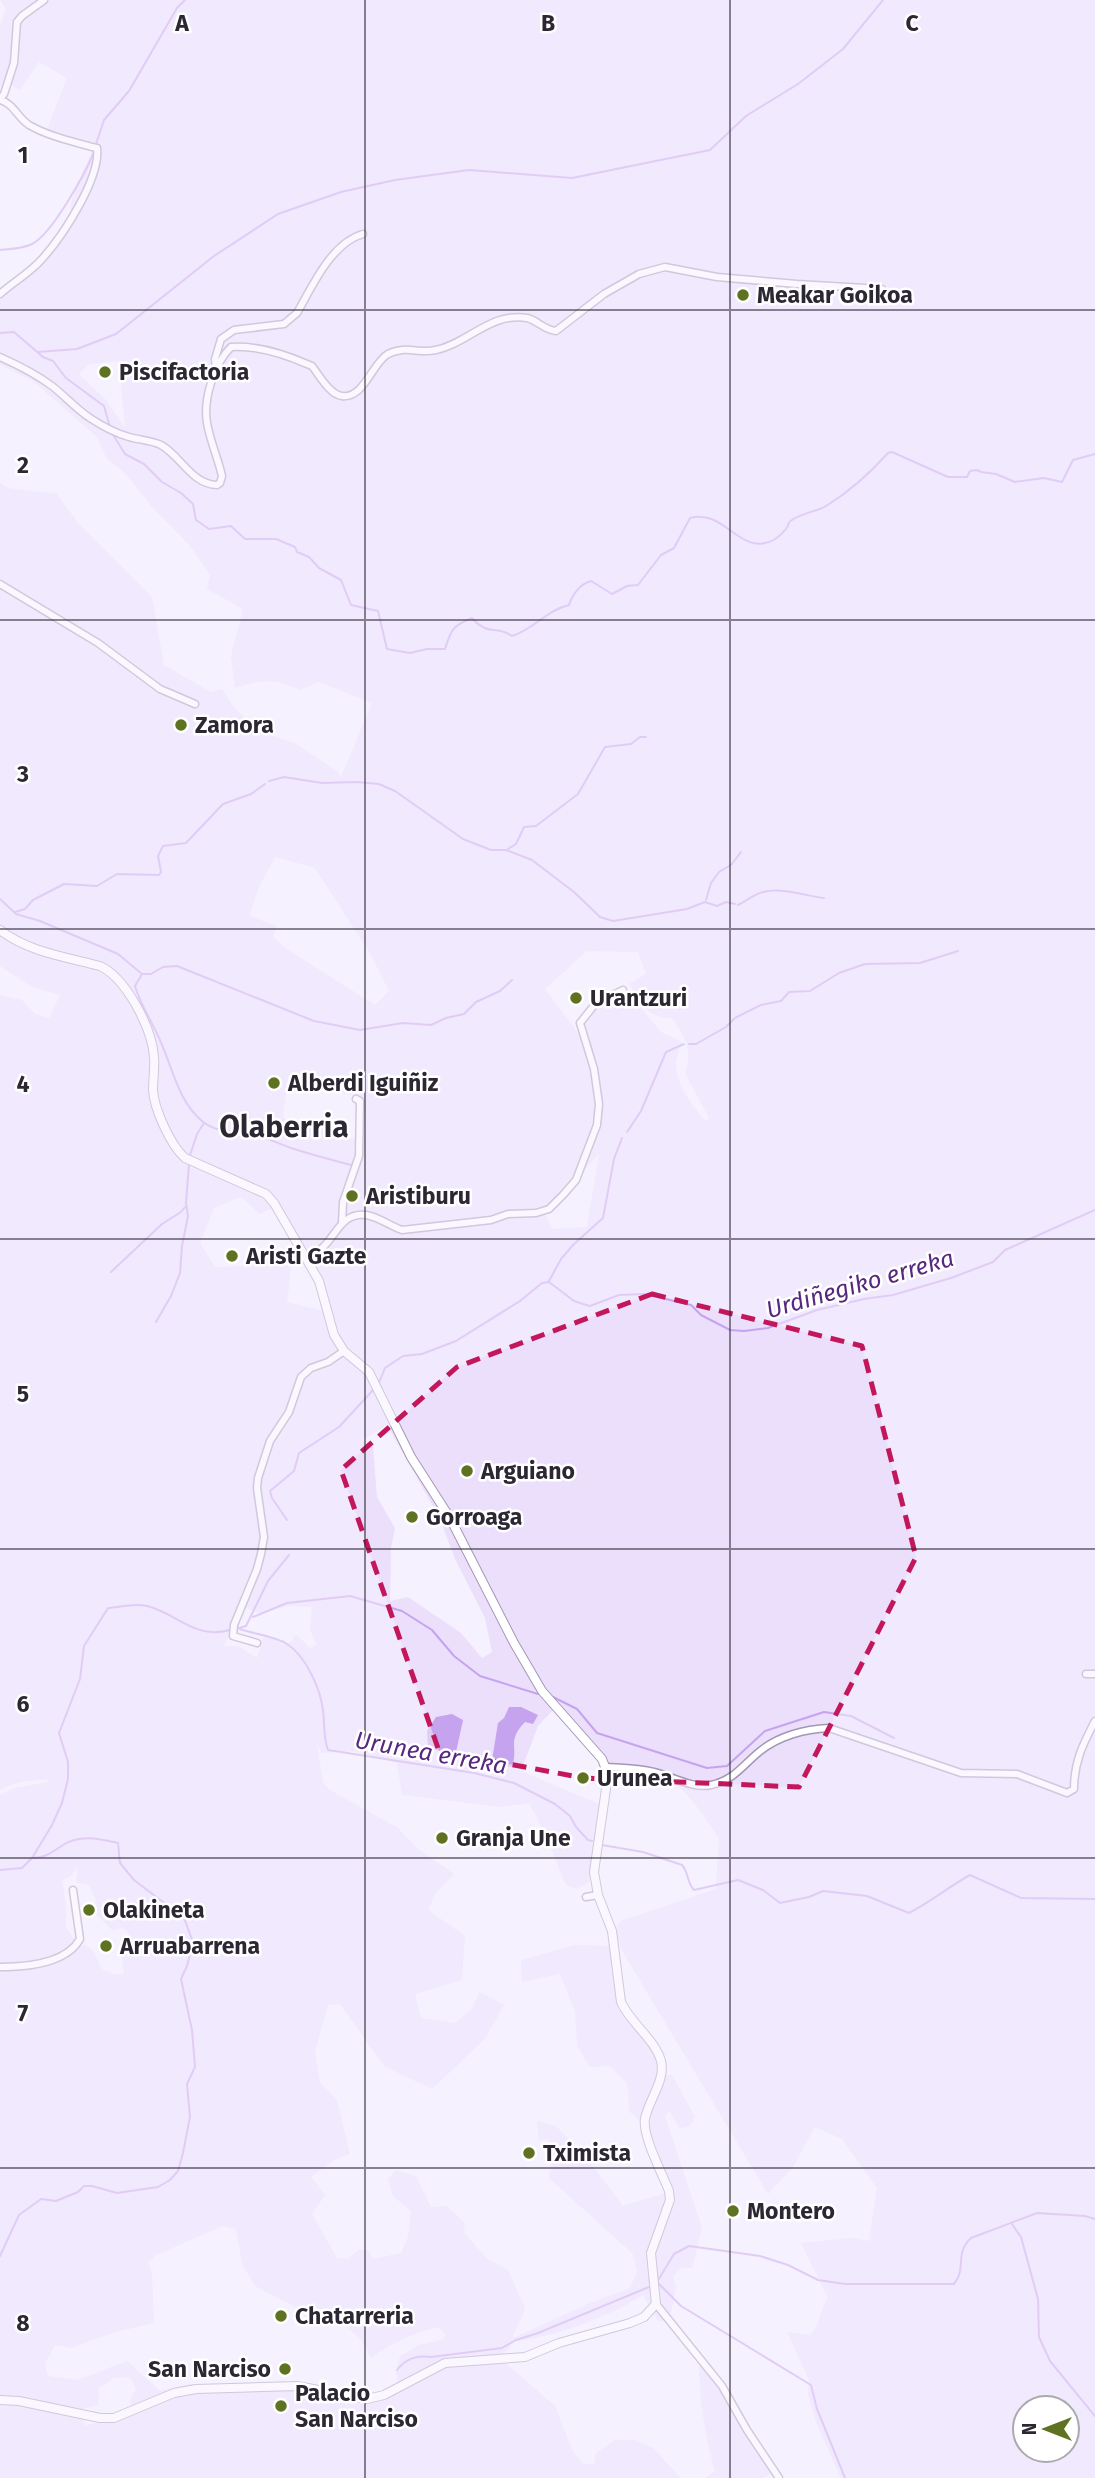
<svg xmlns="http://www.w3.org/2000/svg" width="1095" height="2478" font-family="'Fira Sans',sans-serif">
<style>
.green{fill:#ecdffc;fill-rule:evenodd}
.water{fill:#c6a3ee}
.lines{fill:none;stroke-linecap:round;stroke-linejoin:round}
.stream{stroke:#c6a3ee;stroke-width:2}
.minor-casing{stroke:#a497b5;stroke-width:9}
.tertiary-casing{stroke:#a497b5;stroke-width:10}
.minor{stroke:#fff;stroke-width:6}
.tertiary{stroke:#fff;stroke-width:8}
.marked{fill:none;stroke:#c2185b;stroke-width:5;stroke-dasharray:14 9;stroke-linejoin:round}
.grid{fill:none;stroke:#2d2733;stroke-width:2;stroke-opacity:0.55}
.poi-dot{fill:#5e7222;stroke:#fff;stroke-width:2.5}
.labels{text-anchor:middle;stroke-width:5;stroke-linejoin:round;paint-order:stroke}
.poi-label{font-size:23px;font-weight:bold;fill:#2d2733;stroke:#fff;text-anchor:start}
.water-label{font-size:24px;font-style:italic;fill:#56287f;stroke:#fff}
.district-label{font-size:30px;font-weight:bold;fill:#2d2733;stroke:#fff}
.grid-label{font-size:23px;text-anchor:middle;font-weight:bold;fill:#2d2733;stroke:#fff;stroke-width:5;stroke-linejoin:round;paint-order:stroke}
</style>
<rect width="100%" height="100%" fill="#f6f1fe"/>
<g class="green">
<path d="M0,0H1095V2478H841L816,2422L808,2394L809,2380L788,2334L789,2332L810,2335C820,2325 820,2310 828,2298L801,2243L851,2238L869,2241L877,2188L842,2139L815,2127L793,2167L768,2194L624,1954L614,1933L620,1921L716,1889L719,1838L695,1804L671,1777L609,1768L596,1745L554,1709L538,1726L521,1771L599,1804L589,1882L576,1889L565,1884L546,1835L529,1803L499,1807L402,1795L397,1763L352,1751L322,1753L317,1743L323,1783L330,1790L398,1828L418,1849L454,1874L436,1893L428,1910L465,1936L462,1980L415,1994L421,2018L455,2023L471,2010L480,1992L504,2005L484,2040L432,2089L384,2066L340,2004L328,2005L315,2051L320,2082L337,2100L350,2154L334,2160L311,2177L325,2195L312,2214L337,2258L347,2259L359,2250H367L374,2259L401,2253L408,2237L411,2211L393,2196L388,2179L396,2170L416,2176L431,2207L447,2206L465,2223L464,2232L487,2259L508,2270L525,2308C522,2319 514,2330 513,2338L590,2303L630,2288L637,2272L633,2254L549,2178L553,2147L548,2139L539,2140L537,2121L556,2126L583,2153L623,2206L669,2192L642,2123L630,2112L627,2084L610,2066L590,2067L577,2046L575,2011L560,1974L522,1982L521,1960L575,1945L611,1946V1967L618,2009L653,2049L663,2075H672L695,2117L690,2126L679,2128L669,2110L665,2116L702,2228L692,2268H682L673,2276L676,2287L670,2317L659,2322L643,2295C604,2319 557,2336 511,2342L510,2348L498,2357L555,2406L572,2450L583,2464H594L596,2453L615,2440H636L653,2448L681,2478H0V1795L15,1788L48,1782L47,1779C31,1781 14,1781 0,1790V995L22,1000L35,1014L49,1018L60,995L32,987L0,966V483L8,488L57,494L78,523L152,597L164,665L211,692L222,689L234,708L262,732L295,743L337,771L341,777L372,703L319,682L300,690C275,678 261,680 235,688L231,656L243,609L207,589L210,575L190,546L154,509L125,473L107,459L97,437L33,381L0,365V296C30,272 60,249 78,214L70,210L74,192L93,149V142L65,138L47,129L67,78L39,62L20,90L12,86L18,50L16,24C14,45 15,70 2,88L0,86V26L6,9ZM119,361L125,428L106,400L79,374L89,364ZM275,857L315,868L371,955L389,991L375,1005L282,946L273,936L277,926L249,916L259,887ZM587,951L638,952L646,974L629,984C643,1005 645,1017 672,1018C684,1035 694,1052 685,1073L709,1118L706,1121C693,1107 676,1085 676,1065C676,1058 680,1049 682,1042L661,1032L635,1001L631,1002L628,998L630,994L624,991L597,1005L581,1022V1037L545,989ZM288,1076L360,1098L356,1140L283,1118ZM599,1154L587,1227L552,1229L544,1212ZM241,1197L260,1214L277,1206L321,1281L323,1311L287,1302L291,1269L282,1258L249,1254L242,1266L215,1267L200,1243L214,1208ZM387,1425L439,1517L455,1559L485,1618L492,1652L482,1658L461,1633L408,1597L390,1601L391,1548L395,1528L377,1497L373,1447L362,1440ZM256,1475L265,1538L244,1607L261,1614L286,1606L312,1607L310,1630L317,1645L310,1648L296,1634L292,1641L283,1645L273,1637L264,1635L257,1658L238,1646H224L254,1569L261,1536L255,1504ZM78,1866L76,1883L89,1885L95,1898L97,1915L113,1931L122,1927L128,1932L130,1943L121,1948L124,1974H114L102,1969L92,1949L84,1945L63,1953L75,1941L66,1927V1906L62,1880L70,1877ZM223,2226L236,2229L242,2264L255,2286L311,2315L336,2319L361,2339L371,2358C390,2343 416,2332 439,2327L446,2335L442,2340L419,2345L400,2356L396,2372L399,2388L368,2399L335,2394L281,2382L253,2385L190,2384L160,2391L127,2361L78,2380L48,2376L45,2364L55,2345L71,2348L115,2332L154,2323L152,2273L148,2262L156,2255ZM130,2377L136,2389L130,2400L133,2412L85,2426L82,2409L98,2405L99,2388L114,2378ZM1025,2408H1067V2450H1025Z"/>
<path d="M702,2363L711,2373L772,2473L763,2478H705L715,2471C705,2437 700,2403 699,2367Z"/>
</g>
<g class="water">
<path d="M509,1707H521L538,1715L533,1724L525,1722C506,1742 519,1746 512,1767L495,1765L492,1760L498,1723L504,1718Z"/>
<path d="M452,1714L463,1720L456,1752L448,1753L428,1748L427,1731L436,1717Z"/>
</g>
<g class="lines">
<g class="stream">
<path d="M96,144L104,120L129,91L177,8L185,0"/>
<path d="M0,250C11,249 22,249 32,244C52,234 85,174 94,152"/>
<path d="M0,333L14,332L43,357L53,361L66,378L104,406L110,427"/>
<path d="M38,352L77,349L116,334L214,256L278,214L341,192L395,180L469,170L572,178L710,150L746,116L798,84L843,49L883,0"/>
<path d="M112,433L125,454L144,464L162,482L181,493L193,504L196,520L209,529L231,526L245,539H276L295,547L297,552L309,557L319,568L341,580L351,605L378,611L387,649L410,653L427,649H445C451,630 452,626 472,618C489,637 497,625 512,636C534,629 547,610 569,605C572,595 580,584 591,581L612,594L627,586L638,585L661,555L674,548L690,518C719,511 731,538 753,543C767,546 778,539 786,529C791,523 785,525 792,520C801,513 816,512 826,506C849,492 870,473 888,453L892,452L948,477H967L970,471L977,470L981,472L996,474L1015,482L1044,478L1062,482L1073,460L1095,454"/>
<path d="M269,781L284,777L322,783L357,782L379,784L395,791L463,839L491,850H506L532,860L574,892L600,917L613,921L687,909L705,902L717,906L726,902L735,904"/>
<path d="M508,849L516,844L524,827L536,826L578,794L605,747L631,744L640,737H646"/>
<path d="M0,899L16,914L40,921L118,954L142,974H151L163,967L177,966L314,1021L360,1030L403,1023L431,1025L446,1018L464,1014L476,1002L500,991L512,980"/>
<path d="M706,900L711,883L719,872L731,865L741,852"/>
<path d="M738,905C747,901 754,894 763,892C783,887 805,896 824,898"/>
<path d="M15,912L25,909L33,900L64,884L97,886L117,874L159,875L161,872L158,856L163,846L186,843L223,804L251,794L265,784"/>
<path d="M142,974L135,986C141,1007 154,1024 162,1045C173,1070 179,1102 202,1121C219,1135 238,1130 258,1136C270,1139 282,1145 294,1149C313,1155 332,1160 351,1165"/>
<path d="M689,1044H696L726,1027L735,1018L761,1005L781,1001L789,992L810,991L839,973L865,964L920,963L958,951"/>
<path d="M627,1132L641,1111L666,1052L684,1044"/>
<path d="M190,1155L197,1134L204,1123"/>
<path d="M111,1272L162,1224L181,1212L185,1207"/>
<path d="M549,1281L561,1259L573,1245L603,1218L614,1159L622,1138"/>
<path d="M156,1322L171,1296L180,1273L182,1246L188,1216L186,1203L189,1164"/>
<path d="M379,1383L385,1368L403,1356L422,1354L456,1341L520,1301L542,1283L549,1282L574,1301L583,1304L590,1306L619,1295L645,1294L691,1305L701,1315L730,1330L744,1331L768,1328L817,1310L864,1299L893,1295L951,1278L993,1262L1005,1250L1095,1210"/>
<path d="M287,1520L272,1498L270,1491L294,1471L299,1453L339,1427L374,1389"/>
<path d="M253,1617L287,1603L350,1596L402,1611L432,1630L454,1656L480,1676L538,1694"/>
<path d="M235,1629L246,1626L268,1581L289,1555"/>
<path d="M240,1629C254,1634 275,1636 287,1644C306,1656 321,1690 323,1711C325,1724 323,1737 328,1750L474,1773L514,1783L555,1804L570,1816L576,1827L588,1840L592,1841"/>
<path d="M553,1697L577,1709L597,1733L707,1768L727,1766L765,1731L824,1712L851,1716L894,1738"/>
<path d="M602,1845L643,1852L682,1865C689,1873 687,1883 694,1890L738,1880L763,1890L780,1903L809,1897L823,1891L867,1896L909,1913C931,1902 948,1887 970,1875L1021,1898L1095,1899"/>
<path d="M0,1870L22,1868L32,1858L52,1825L62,1803L68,1779V1762L59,1733L80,1679L84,1646L108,1608C120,1607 135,1603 147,1606C177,1613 194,1640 230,1630"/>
<path d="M1012,2224L1021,2237L1038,2299L1039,2337L1050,2361L1095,2416"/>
<path d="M0,2256L19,2215L41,2199L56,2201L78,2192L84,2186H92L117,2193L158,2187L170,2180L178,2171L183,2153L190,2117L187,2084L195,2067L192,2030L181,1979L187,1966L193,1942L184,1918L134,1880L120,1863L118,1843C100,1839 80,1834 63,1845C52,1852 46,1858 32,1858"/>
<path d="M657,2282L674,2254L689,2246L760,2256L788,2265L818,2280L845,2284H954C967,2268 954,2254 971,2238L1037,2213L1085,2216L1095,2219"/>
<path d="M657,2282L681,2306L811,2385L817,2409L845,2478"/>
<path d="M397,2370C406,2358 417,2355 431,2357L502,2348L516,2340L538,2333L649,2287"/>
</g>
<defs>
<g id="minor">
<path d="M0,99L4,94L14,63L17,22L22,16L44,0"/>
<path d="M0,100C13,103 18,118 29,125C48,136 71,141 92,147L97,148C101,178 62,237 42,259C30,273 13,282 0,294"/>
<path d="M0,357C18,365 36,374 52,386C65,396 76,409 90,418C102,426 115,433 129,437C139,440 151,440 161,445C181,456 191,484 217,485L220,483L222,476C218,458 210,441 207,423C203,399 214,364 231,347C257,345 284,354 307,364L312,366C319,375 330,395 342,396C364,399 372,363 388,354C405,345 419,354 436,350C469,343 490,312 527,318C537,320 544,330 556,331L604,294L639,274L665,267L717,277L797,284L882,289"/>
<path d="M216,369L215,359L221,339L234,330L284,324L297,313C312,287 331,243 363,234"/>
<path d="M0,584L98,643L160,689L195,704"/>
<path d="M342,1223L343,1202L359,1156L360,1101L356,1099"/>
<path d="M306,1259C311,1256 316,1254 320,1250C336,1237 341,1212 366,1215C379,1217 390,1226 402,1230L491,1220L508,1214L536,1213L549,1209L563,1195L576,1180L597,1125L599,1104L594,1069L580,1023L596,1003L623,990"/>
<path d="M257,1643L233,1636L234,1625L257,1569L261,1554L264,1537L257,1488L258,1478L270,1441L289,1412L301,1377L311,1368L328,1362L344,1351"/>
<path d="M1086,1674H1095"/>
<path d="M606,1767C622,1768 638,1768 654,1772C672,1776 692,1789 711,1785C733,1781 743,1765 759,1752C778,1736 805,1729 829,1728L961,1773L1017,1774L1067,1793L1074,1789C1074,1762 1083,1744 1095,1721"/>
<path d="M586,1897L598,1895"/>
<path d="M0,1967C25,1967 66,1964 80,1939L73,1890"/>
<path d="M656,2304L722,2386L747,2430L779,2478"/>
</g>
<path id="tertiary" d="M0,930C28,952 66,957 100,966C126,978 152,1028 154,1057C155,1068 153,1079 153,1090C154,1109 171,1146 185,1158L266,1194L274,1203L319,1281L334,1335L344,1351L369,1372L411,1457L450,1518L514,1643L542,1691L602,1759L607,1772V1782L594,1872L598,1895L612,1931L621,2002C631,2024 655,2039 661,2061C666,2080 648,2101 645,2119C642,2136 663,2175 669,2191L670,2200L651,2253L656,2304L644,2317L630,2323L559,2343L525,2357L445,2363L384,2395L367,2399L297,2386L196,2389L174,2393L114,2418H100L19,2401L0,2400"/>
</defs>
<use href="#minor" class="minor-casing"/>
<use href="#tertiary" class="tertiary-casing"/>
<use href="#minor" class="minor"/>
<use href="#tertiary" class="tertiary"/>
</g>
<path d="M0 0H1095V2478H0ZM652,1294L862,1346L916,1557L799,1787L584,1778L439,1751L341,1470L457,1367Z" fill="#f6f1fe" fill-opacity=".55" fill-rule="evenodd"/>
<path class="marked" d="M652,1294L862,1346L916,1557L799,1787L584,1778L439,1751L341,1470L457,1367Z"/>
<path class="grid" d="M365,0V2478M730,0V2478M0,310H1095M0,620H1095M0,929H1095M0,1239H1095M0,1549H1095M0,1858H1095M0,2168H1095"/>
<g class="poi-dot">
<circle cx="743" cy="295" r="7"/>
<circle cx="105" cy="372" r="7"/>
<circle cx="181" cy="725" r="7"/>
<circle cx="576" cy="998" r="7"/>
<circle cx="274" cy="1083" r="7"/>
<circle cx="352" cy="1196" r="7"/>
<circle cx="232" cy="1256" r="7"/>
<circle cx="467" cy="1471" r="7"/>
<circle cx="412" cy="1517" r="7"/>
<circle cx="583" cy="1778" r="7"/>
<circle cx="442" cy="1838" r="7"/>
<circle cx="89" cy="1910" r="7"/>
<circle cx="106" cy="1946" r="7"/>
<circle cx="529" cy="2153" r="7"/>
<circle cx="733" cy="2211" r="7"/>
<circle cx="281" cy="2316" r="7"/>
<circle cx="285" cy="2369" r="7"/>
<circle cx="281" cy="2406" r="7"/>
</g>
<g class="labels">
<g class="poi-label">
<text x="757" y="303">Meakar Goikoa</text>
<text x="119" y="380">Piscifactoria</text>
<text x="195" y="733">Zamora</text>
<text x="590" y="1006">Urantzuri</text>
<text x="288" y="1091">Alberdi Iguiñiz</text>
<text x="366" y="1204">Aristiburu</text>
<text x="246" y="1264">Aristi Gazte</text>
<text x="481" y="1479">Arguiano</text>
<text x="426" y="1525">Gorroaga</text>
<text x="597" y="1786">Urunea</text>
<text x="456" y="1846">Granja Une</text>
<text x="103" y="1918">Olakineta</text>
<text x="120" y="1954">Arruabarrena</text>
<text x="543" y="2161">Tximista</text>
<text x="747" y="2219">Montero</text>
<text x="295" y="2324">Chatarreria</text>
<text x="271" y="2377" text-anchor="end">San Narciso</text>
<text x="295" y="2401">Palacio<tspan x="295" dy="26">San Narciso</tspan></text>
</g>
<g class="water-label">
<text transform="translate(860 1284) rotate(-16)" y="8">Urdiñegiko erreka</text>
<text transform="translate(431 1753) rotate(10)" y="8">Urunea erreka</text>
</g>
<g class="district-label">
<text x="284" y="1137">Olaberria</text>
</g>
</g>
<g class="grid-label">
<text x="182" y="31">A</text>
<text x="548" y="31">B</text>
<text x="912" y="31">C</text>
<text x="23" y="163">1</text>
<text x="23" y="473">2</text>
<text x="23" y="782">3</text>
<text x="23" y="1092">4</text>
<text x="23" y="1402">5</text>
<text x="23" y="1712">6</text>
<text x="23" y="2021">7</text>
<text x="23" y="2331">8</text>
</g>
<g transform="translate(1046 2429) rotate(270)"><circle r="33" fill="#ffffff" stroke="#aba9ad" stroke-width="2"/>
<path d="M0-5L12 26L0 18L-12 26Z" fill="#5e7222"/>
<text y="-10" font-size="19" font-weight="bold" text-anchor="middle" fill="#2d2733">N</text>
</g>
</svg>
